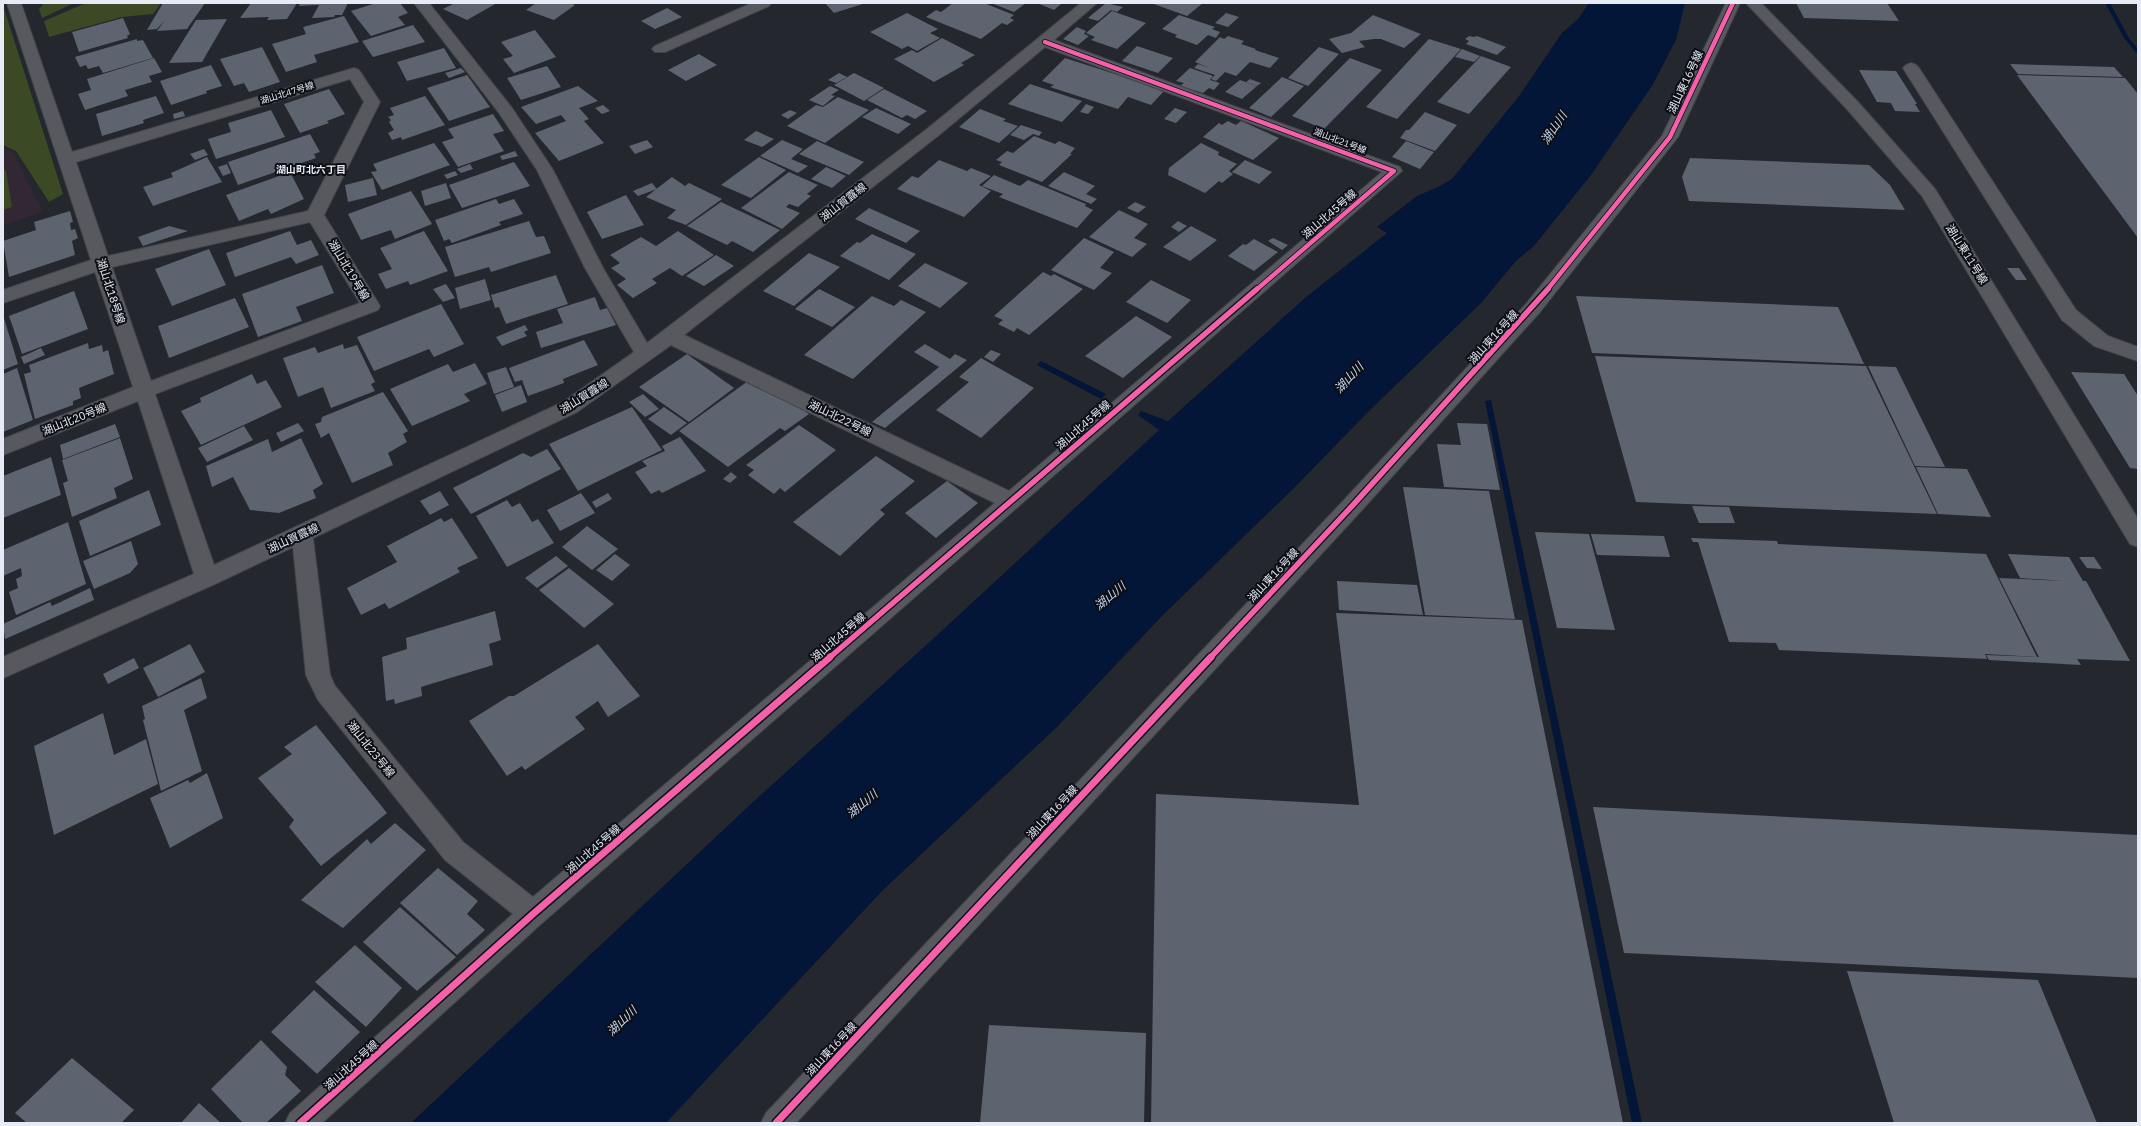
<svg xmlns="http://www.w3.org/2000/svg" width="2141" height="1126" font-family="'IBM Plex Sans','Noto Sans JP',sans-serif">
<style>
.education{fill:#332733}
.green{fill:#3b4924}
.water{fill:#041637}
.building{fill:#5e6370}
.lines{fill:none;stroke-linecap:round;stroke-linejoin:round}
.minor-casing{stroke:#41454b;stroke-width:2}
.minor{fill:#57595f;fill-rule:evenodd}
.cycleway-far2-casing{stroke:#0c0e14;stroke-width:6}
.cycleway-far1-casing{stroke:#0c0e14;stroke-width:8}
.cycleway-casing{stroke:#0c0e14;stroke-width:10}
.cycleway-far2{stroke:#f560ab;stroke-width:4.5}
.cycleway-far1{stroke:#f560ab;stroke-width:5.5}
.cycleway{stroke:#f560ab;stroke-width:7}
.labels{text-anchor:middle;stroke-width:4;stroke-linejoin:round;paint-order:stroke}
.far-street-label{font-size:9px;fill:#e7ebf5;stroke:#0c0e14}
.far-neighbourhood-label{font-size:10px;font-weight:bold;fill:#e7ebf5;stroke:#0c0e14}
.street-label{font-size:11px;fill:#e7ebf5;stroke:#0c0e14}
.water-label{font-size:12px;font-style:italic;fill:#c8d9f5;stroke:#0c0e14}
</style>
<rect width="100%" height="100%" fill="#24272e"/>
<path class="education" d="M3,146L13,152L43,212L3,225Z"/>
<g class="green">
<path d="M44,3H74L42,18L39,9Z"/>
<path d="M86,3H161L153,14L122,17L49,37L44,21Z"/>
<path d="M3,5L63,194L49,202L16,151L3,145Z"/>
<path d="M3,168L6,171L12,207L3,210Z"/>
</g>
<g class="water">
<path d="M1589,3H1685L1676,40L1652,86L1591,175L1534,246L1516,261L1481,303L1370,410L1294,488L1161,617L1057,727L883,890L666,1123H411L752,803L934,638L1159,430L1138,415L1141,411L1168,421L1305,298L1387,233L1377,227L1417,196L1440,186L1452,179L1519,96L1562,33L1578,19Z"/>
<path d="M2105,3H2110L2129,38L2138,49V55L2124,38Z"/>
<path d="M1041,361L1106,394L1101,399L1037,365Z"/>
<path d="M1491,400L1642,1123H1632L1485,401Z"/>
</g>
<g class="building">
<path d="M163,3H205L187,29L157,31L165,20L157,29L147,30Z"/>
<path d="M251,3H297L287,19L267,20L269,17L240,18Z"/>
<path d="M300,3H348L342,15H335L334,17L312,18L319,5L299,6Z"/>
<path d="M376,3H400L408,13L398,17L405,25L371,36L351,11Z"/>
<path d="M455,3H497L467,20L443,9Z"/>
<path d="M536,3H570L575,5L554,20L526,10Z"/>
<path d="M825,3H866L834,13Z"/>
<path d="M953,3H984L1014,15L1010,18L1014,20L1007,25L1002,23L981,39L926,17L936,10L941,12Z"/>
<path d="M991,3H1026L1014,12Z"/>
<path d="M1037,3H1062L1054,10Z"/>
<path d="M1106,3L1123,7L1117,12L1111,10L1098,21L1088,18Z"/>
<path d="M1151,3H1203L1187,16Z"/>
<path d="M1796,3H1887L1899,21L1804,18Z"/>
<path d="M667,8L682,17L655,29L641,21Z"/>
<path d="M1112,11L1146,23L1117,49L1091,40L1095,37L1086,33Z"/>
<path d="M907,13L938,29L930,33L940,38L917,51L908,46L902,49L870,32Z"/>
<path d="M1226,13L1239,17L1228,27L1215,23Z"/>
<path d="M1179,15L1215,27L1212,29L1220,32L1216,38L1208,35L1197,45L1175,37L1177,35L1162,29Z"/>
<path d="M1373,15L1421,34L1404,48L1381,39H1374L1359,41L1365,47L1342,53L1329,39L1351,33Z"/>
<path d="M344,16L359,42L314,55L317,62L286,72L272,44L306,34L303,27Z"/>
<path d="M123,18L130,34L127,36L128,38L79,52L72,32Z"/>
<path d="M227,19L202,62L169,63L196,20Z"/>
<path d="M413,25L425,42L373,57L362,41Z"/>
<path d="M1077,27L1086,31L1084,34L1089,36L1078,45L1063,39Z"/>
<path d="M535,30L556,57L514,73L503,59L513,56L501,42Z"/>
<path d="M1228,36L1244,41L1241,44L1256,49L1255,50L1279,58L1270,68L1250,62L1236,76L1225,72L1216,81L1211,79L1215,75L1194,68L1198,64L1210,68L1195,62L1220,37L1224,39Z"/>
<path d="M1469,36L1474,37L1477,36L1506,47L1497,55L1466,44L1469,41L1465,39Z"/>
<path d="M942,38L975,55L961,63L964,65L934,82L894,59L912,50L917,53Z"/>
<path d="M137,39V41L143,40L153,58L103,73L99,66L88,69L86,65L80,67L75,57Z"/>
<path d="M1429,39L1461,49L1397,119L1366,107Z"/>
<path d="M1137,46L1173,58L1158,73L1122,61Z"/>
<path d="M262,47L280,82L249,92L244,83L234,86L220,59Z"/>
<path d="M1319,47L1339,54L1308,86L1288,78Z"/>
<path d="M444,48L456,68L407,81L397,62Z"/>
<path d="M1462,49L1480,56L1474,62L1455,57Z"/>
<path d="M699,54L717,65L686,81L668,70Z"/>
<path d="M1481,56L1511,67L1469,114L1437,102Z"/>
<path d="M154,58L162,72L149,76L152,82L125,90L128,96L85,110L78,94L91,90L87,79Z"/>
<path d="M1065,58L1165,90L1151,105L1128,97L1118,109L1050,87L1054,85L1042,81Z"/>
<path d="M1350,58L1382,70L1324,129L1292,116Z"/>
<path d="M2010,64L2114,67L2123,77L2018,74Z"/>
<path d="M211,65L222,86L206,91L207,93L171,105L160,81Z"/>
<path d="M547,66L561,87L521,100L507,78Z"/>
<path d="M461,68L465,72L449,78L445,73Z"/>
<path d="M1190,68L1213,76L1210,80L1220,83L1214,90L1209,88L1203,93L1180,86L1184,83L1176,81Z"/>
<path d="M1859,70L1896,71L1917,104H1915L1920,112L1895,111L1891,103L1877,102Z"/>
<path d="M839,73L847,77L836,83L828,80Z"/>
<path d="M854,73L884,88L864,101L834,85Z"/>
<path d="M467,75L490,107L449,121L427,88Z"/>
<path d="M2017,75L2125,78L2138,94V238Z"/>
<path d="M1282,77L1304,86L1271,117L1249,108Z"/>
<path d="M1250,79L1261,83L1257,86L1246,82Z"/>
<path d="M1240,80L1257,86L1242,99L1225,92Z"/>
<path d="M1030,84L1082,101L1062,122L1008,104Z"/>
<path d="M578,86L598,101L579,108L589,119L584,121L604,143L559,161L535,133L566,121L561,115L536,124L521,107Z"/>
<path d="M830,86L839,90L831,95L835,96L823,106L809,100Z"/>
<path d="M329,89L345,114L327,121L329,123L300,133L284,104Z"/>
<path d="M884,89L927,111L915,119L907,115L902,118L867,100Z"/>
<path d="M156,96L164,113L143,120L144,123L102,136L96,114Z"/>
<path d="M425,96L445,125L402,140L401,137L392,140L388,133L394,130L389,122L391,120L388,117L394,115L390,108Z"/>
<path d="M838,97L869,110L825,143L787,126L816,105L823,107Z"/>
<path d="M1086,104L1094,107L1088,114L1080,112Z"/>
<path d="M603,105L610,111L602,114L595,108Z"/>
<path d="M876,108L911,124L898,134L862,117Z"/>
<path d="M1175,108L1187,112L1176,123L1164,119Z"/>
<path d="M980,109L1006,119L1003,121L1018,126L999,143L959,127Z"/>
<path d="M271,110L285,137L216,159L208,139L231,132L228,123Z"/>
<path d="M790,110L797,113L788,119L781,115Z"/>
<path d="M183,111L185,116L174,119L173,114Z"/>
<path d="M1425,112L1457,125L1435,151L1400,138L1406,130H1409Z"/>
<path d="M493,114L504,131L493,134L504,151L458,167L442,142L454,138L448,129Z"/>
<path d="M1228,121L1236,125L1241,121L1279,138L1253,160L1203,137L1219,123L1222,125Z"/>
<path d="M1021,125L1042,132L1039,136L1033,134L1024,140L1010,135Z"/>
<path d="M756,131L774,139L762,147L744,140Z"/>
<path d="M310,134L320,152L314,154L316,158L238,185L228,162Z"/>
<path d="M1034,136L1055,144L1059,141L1075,148L1070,154H1072L1042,182L999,165L1002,162L996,160L1007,151L1013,153Z"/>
<path d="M647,140L653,147L635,154L629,146Z"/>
<path d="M782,140L803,149L791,159L808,166L798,173L760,156Z"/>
<path d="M817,141L864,162L849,175L799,154Z"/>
<path d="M1406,141L1434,152L1420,169L1392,157Z"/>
<path d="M434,143L450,165L382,190L371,172L377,171L373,164Z"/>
<path d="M1201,143L1219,152L1218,155L1237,164L1229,171L1233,174L1222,183L1219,181L1205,193L1168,175L1169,168Z"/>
<path d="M204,149L208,155L195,160L190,154Z"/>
<path d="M515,151L518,156L502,160L500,156Z"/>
<path d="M207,157L222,182L153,206L143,187L173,177L171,173Z"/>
<path d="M759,157L786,170L751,198L721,185Z"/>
<path d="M1690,158L1869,165L1890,185L1905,210L1689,201L1682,177Z"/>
<path d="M939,160L967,171L971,168L991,176L979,185L991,191L964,217L897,189L912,176L918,178Z"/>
<path d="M1245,160L1272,172L1259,184L1232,172Z"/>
<path d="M514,162L530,186L462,208L449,185Z"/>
<path d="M227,164L231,173L223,176L218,167Z"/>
<path d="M470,164L473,169L461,173L457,169Z"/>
<path d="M826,167L846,176L832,188L811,179Z"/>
<path d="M455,171L458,175L447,179L444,175Z"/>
<path d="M290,172L304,199L271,214L268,209L239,221L226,195Z"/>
<path d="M789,172L818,185L807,194L811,196L798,207L789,204L786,207L800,213L782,229L741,208Z"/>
<path d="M1064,172L1095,186L1086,194L1097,199L1091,204L1048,186Z"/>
<path d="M994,175L1020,186L1028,180L1086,204L1085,206L1093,210L1077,228L999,197L1003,194L982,186Z"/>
<path d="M672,177L685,186L689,183L722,199L686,225L667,218L676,210L646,197Z"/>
<path d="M373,178L377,195L348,202L345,185Z"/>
<path d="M446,183L451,198L425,206L421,191Z"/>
<path d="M652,183L657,189L638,196L633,191Z"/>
<path d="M411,191L432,224L395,239L391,230L361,240L348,214Z"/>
<path d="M626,195L644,225L602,239L587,212Z"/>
<path d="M496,199L499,204L514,199L523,214L499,222L501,225L452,243L449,239L444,241L435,220Z"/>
<path d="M721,202L780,230L753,252L732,241L727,245L687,226Z"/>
<path d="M1135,202L1146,207L1138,213L1127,208Z"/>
<path d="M869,208L920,231L906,243L855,219Z"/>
<path d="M1119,210L1148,224L1134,238L1147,244L1132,257L1089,237Z"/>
<path d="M70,211L73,222L70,223L71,230L75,229L78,238L72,241L75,255L9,277L3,241L36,230L34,222Z"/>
<path d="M529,221L536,237L544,236L551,253L491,272L489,267L455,277L445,247Z"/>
<path d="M1178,221L1187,226L1179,232L1171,227Z"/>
<path d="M169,226L188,231L143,246L138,237Z"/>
<path d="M1191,226L1217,240L1190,261L1163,247Z"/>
<path d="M290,231L297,245L311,240L319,255L296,264L291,257L235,277L226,253Z"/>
<path d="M424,231L448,271L410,285L408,281L386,289L378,274L392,269L380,248Z"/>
<path d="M678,231L714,255L682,276L670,268L652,279L657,283L633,298L617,285L626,279L611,268L620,263L610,255L641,237L656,246Z"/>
<path d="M872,234L916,254L889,280L840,256L857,242L860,243Z"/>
<path d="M1084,238L1114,252L1100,268L1112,273L1094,290L1051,270Z"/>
<path d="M1273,238L1288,245L1282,250L1268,241Z"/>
<path d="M1254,239L1278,252L1254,271L1228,256L1243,244L1246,245Z"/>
<path d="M209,249L226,285L172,306L155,269Z"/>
<path d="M809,253L840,267L794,306L763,291Z"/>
<path d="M716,255L734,266L704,286L686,276Z"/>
<path d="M925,263L968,283L940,308L898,286Z"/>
<path d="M322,265L334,293L296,307L302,321L258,337L242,294Z"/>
<path d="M2007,268H2019L2027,280H2016Z"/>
<path d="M1043,272L1051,276L1054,274L1083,289L1029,335L1017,328L1014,332L998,324L1003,320L994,316Z"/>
<path d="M556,275L568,304L506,324L499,307L495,308L491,295Z"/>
<path d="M485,279L491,300L460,309L455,288Z"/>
<path d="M1151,280L1191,300L1167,323L1126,302Z"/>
<path d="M446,284L455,298L443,302L433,289Z"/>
<path d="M819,289L855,307L832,327L795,309Z"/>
<path d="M74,291L88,329L22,354L9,316Z"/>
<path d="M872,296L894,306L901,300L926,312L853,379L804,355Z"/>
<path d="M1576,296L1838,307L1864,364L1592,353Z"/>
<path d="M595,297L600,310L607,308L616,325L541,348L536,332L563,323L557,309Z"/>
<path d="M235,298L249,327L169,358L158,326Z"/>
<path d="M441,304L464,344L434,357L429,349L374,371L357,337Z"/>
<path d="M3,315L18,364L3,370Z"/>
<path d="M1136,316L1172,337L1123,378L1085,356Z"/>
<path d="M525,325L528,330L524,332L527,336L502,346L496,337Z"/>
<path d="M584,340L598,365L563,379L564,383L528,396L522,380L515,382L509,368Z"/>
<path d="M88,343L89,349L102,345L103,352L108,350L114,374L79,388L81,398L73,401V405L35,419L24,374L31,372L29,365Z"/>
<path d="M343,344L344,349L357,345L375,382L371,384L375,391L331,408L323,387L298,397L283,358L315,347L318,353Z"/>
<path d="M925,344L950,359L955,354L967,360L885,428L872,422L939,367L914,352Z"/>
<path d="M41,348L45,355L24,364L21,357Z"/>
<path d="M991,350L1001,354L993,362L984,357Z"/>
<path d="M687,354L734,388L689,422L639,387Z"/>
<path d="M1595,356L1866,366L1937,514L1636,502Z"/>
<path d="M981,358L1034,388L981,438L936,410L969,382L959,377Z"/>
<path d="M475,363L487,384L464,394L470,401L412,426L390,389L448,364L453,372Z"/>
<path d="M1868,366L1896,367L1945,467L1915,466Z"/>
<path d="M506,367L514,387L494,394L487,373Z"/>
<path d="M17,368L33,420L3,432V374Z"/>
<path d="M2071,372L2124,374L2138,396V469L2130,468Z"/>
<path d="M252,374L257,384L266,380L282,407L201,445L181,411L201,402L200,398Z"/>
<path d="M748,381L792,402L809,414L785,431L780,428L728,467L679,431Z"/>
<path d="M521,385L527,402L502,412L495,395Z"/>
<path d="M383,392L408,431L403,434L407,442L388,453L393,465L352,483L329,433L321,438L315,424L321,422L322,417Z"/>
<path d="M643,394L659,409L645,417L629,402Z"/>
<path d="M632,407L662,450L578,491L549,444Z"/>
<path d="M664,407L687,423L671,435L648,419Z"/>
<path d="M298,423L304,431L281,442L276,433Z"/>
<path d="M1457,423L1487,424L1500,490L1444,487L1437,444L1461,445Z"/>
<path d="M115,424L120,437L63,459L60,445Z"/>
<path d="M799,425L836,450L785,492L780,488L774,494L748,475L754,470L746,465Z"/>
<path d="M244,426L253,440L207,462L198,448Z"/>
<path d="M680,437L706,471L662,493L659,490L651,494L635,472L647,466L642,461L665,451L662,446Z"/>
<path d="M120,438L133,479L114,488L117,498L72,517L63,483L68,481L62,460Z"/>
<path d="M301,438L323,484L313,490L316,498L279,513L250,510L233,477L212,487L206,466L268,439L272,452Z"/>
<path d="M547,449L561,469L471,514L453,488L523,453L531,457Z"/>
<path d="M876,456L915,481L880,510L885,514L840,556L793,522Z"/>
<path d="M51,457L61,495L3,518V476Z"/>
<path d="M1916,467L1967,469L1991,517L1938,514Z"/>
<path d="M731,472L737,477L730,483L723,479Z"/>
<path d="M947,481L978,503L936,538L905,513Z"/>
<path d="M1403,487L1489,491L1515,619L1425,615Z"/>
<path d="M149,490L161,525L90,556L79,521Z"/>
<path d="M440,491L449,505L430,515L420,501Z"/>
<path d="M581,493L595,513L560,531L547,510Z"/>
<path d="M608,493L612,499L596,508L592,502Z"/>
<path d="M507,500L512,507L520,503L532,522L538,519L554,543L507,567L476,516Z"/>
<path d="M1692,506L1729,507L1735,523H1699Z"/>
<path d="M441,518L444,522L452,518L478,558L457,568L460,572L389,609L385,603L361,615L347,588L397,562L387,546Z"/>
<path d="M68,522L86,584L16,615L9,592L18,588L16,579L22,576L21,568L3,576V550Z"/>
<path d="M587,526L618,549L592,570L562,547Z"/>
<path d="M1535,532L1589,534L1615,630L1557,628Z"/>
<path d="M1591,534L1664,536L1670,557L1597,555Z"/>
<path d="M1691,538L1777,541L1778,544L1986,554L2037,657L1985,654L1987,659L1779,650L1776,643L1729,642L1698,542H1693Z"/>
<path d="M131,541L138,564L130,573L94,589L83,561Z"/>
<path d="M615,554L630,565L612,581L596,570Z"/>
<path d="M2008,554L2069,557L2083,581H2086L2130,661L2077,659L2081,665L1989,660L1986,655L2039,657L1999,578L2064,581L2020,578Z"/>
<path d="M556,556L568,566L537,588L525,578Z"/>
<path d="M2079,557H2094L2102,569L2087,568Z"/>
<path d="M569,568L614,604L584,628L539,590Z"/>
<path d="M1337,581L1417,585L1423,615L1339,610Z"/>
<path d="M90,588L94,600L5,639L3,624L50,602L52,606Z"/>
<path d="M495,611L501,640L489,644L493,665L421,687L422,696L395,704L394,699L386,701L382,657L407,649L406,638Z"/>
<path d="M1336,613L1522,620L1623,1123H1151L1156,794L1359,805Z"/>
<path d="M190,644L205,672L158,697L143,668Z"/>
<path d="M598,644L640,696L608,717L598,701L575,717L585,729L525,770L522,766L507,776L469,721L509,696H514Z"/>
<path d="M134,658L139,668L108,684L103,674Z"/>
<path d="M201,678L207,698L184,710L202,771L161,791L143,720L145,719L142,706Z"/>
<path d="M103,713L114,755L146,739L158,784L54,835L34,746Z"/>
<path d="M316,725L387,813L321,866L289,827L294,820L258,778L292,754L284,747Z"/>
<path d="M207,773L223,818L170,848L150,798L188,780L190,783Z"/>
<path d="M1593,807L2138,835V978L1624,953Z"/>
<path d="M395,823L426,850L343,928L301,900L367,839L371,844Z"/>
<path d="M438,868L478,901L467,914L485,930L457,955L400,903Z"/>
<path d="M400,907L456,957L417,991L363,942Z"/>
<path d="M355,945L402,988L366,1027L315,982Z"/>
<path d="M1847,971L2038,980L2097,1123H1894Z"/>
<path d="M314,990L360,1032L317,1074L271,1032Z"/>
<path d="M989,1025L1146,1033L1144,1123H980Z"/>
<path d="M261,1040L287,1067L285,1075L301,1091L266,1123H243L211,1089Z"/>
<path d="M72,1058L134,1110L121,1123H27L15,1113Z"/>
<path d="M199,1103L221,1123H181Z"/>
</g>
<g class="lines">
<defs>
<g id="minor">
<path d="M7,3H21L72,152L354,68L359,70L380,102L324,215L380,306L378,310L155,394L214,565L563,402L634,352L585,268L537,170L499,113L414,3H429L512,108L553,170L603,268L647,343L927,129L1081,3H1097L1054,40L1400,167L1402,171L542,923L322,1123H285L290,1113L513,914L445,860L318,700L306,675L293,547L215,584L3,678V657L194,574L138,401L3,455V439L133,387L95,272L3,303V290L91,260ZM1045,47L1382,172L1009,491L684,335L939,135ZM350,79L364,102L308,211L108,256L76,162ZM310,222L360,303L151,381L112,267ZM671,345L995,503L533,897L463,842L335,686L330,675L313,538L577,412Z"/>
<path d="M752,3H771L769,6L665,52H655L652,49L655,46Z"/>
<path d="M1726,3H1740L1678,137L1540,312L1361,511L796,1123H761L766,1113L1345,499L1526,304L1662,136Z"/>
<path d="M1746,3H1761L1858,102L1935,189L2138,519V547L2130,544L1922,196L1846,108Z"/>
<path d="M1911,63L1916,65L1919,68L2076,310L2108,336L2138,347V361L2094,346L2062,320L1903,68L1906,65Z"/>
</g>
</defs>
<use href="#minor" class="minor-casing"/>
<use href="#minor" class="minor"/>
<defs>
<g id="cycleway-far2">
<path d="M1045,42L1394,171L1256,290"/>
<path d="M1547,290L1670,137L1733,3"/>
</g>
<g id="cycleway-far1">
<path d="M829,658L1257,289"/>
<path d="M1210,658L1353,505L1548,289"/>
</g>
<g id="cycleway">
<path d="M300,1123L533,914L830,657"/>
<path d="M776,1123L1211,657"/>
</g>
</defs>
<use href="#cycleway-far2" class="cycleway-far2-casing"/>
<use href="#cycleway-far1" class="cycleway-far1-casing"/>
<use href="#cycleway" class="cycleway-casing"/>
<use href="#cycleway-far2" class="cycleway-far2"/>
<use href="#cycleway-far1" class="cycleway-far1"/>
<use href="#cycleway" class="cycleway"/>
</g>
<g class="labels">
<g class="far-street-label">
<text transform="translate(287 93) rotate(-17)" y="3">湖山北47号線</text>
<text transform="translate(1340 141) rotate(21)" y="3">湖山北21号線</text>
</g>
<g class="far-neighbourhood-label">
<text x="311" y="173">湖山町北六丁目</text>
</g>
<g class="street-label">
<text transform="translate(1685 82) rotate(-65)" y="4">湖山東16号線</text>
<text transform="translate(843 202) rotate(-38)" y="4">湖山賀露線</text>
<text transform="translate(1329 214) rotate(-41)" y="4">湖山北45号線</text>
<text transform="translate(1967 254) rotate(58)" y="4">湖山東11号線</text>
<text transform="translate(349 270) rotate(59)" y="4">湖山北19号線</text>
<text transform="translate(111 291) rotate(72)" y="4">湖山北18号線</text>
<text transform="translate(1493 337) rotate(-48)" y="4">湖山東16号線</text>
<text transform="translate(584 396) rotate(-32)" y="4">湖山賀露線</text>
<text transform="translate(840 418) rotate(26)" y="4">湖山北22号線</text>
<text transform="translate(74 419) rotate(-22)" y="4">湖山北20号線</text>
<text transform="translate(1083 425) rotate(-41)" y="4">湖山北45号線</text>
<text transform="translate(293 538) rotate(-25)" y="4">湖山賀露線</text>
<text transform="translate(1273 575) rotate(-47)" y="4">湖山東16号線</text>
<text transform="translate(838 637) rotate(-41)" y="4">湖山北45号線</text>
<text transform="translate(371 749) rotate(51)" y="4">湖山北23号線</text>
<text transform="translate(1052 812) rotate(-47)" y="4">湖山東16号線</text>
<text transform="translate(593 849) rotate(-41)" y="4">湖山北45号線</text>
<text transform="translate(831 1049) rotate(-47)" y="4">湖山東16号線</text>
<text transform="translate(351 1065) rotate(-42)" y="4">湖山北45号線</text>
</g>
<g class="water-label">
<text transform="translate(1554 128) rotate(-56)" y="4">湖山川</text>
<text transform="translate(1349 378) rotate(-47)" y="4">湖山川</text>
<text transform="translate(1110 596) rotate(-40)" y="4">湖山川</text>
<text transform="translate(862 804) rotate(-40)" y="4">湖山川</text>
<text transform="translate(622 1021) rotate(-44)" y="4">湖山川</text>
</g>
</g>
<rect width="2141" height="1126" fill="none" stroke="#e7ebf5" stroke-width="8"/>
</svg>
